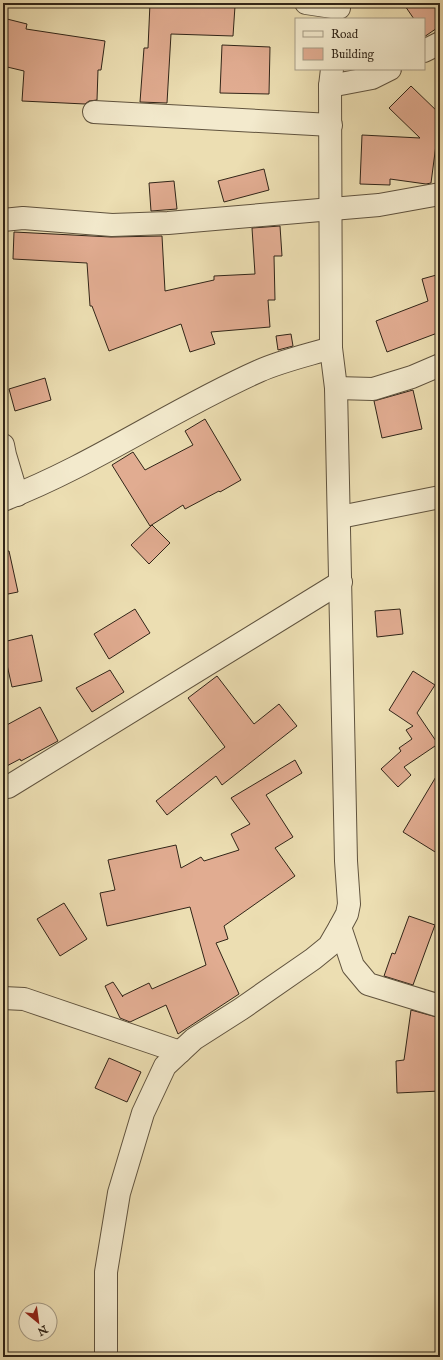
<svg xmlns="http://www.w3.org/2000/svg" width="443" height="1360" font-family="'IM FELL English',serif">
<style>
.building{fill:#e1ac91;stroke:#312518}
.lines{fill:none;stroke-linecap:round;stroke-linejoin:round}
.minor-casing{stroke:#60533e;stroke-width:24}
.minor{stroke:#f3eacd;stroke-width:22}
</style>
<rect width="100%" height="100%" fill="#ecdeb2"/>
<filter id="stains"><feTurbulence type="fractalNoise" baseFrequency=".005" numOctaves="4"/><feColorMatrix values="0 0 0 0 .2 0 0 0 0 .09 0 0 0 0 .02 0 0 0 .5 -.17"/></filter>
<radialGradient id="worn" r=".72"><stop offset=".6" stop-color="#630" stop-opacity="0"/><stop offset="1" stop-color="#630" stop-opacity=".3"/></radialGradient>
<g class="building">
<path d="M150,3L235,6L233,36L171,34L167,103L140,102L144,48H148Z"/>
<path d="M403,3H440V26L424,37V19H414Z"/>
<path d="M3,18L27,24L26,29L105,41L101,70H98L97,100L89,101L85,104L22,101L24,71L3,66Z"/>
<path d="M222,45L270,47L269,94L220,93Z"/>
<path d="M411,86L440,114L431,183L426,184L390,179V185L360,184L362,135L420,138L389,108Z"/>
<path d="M264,169L269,190L224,202L218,181Z"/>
<path d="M174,181L177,209L151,211L149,183Z"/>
<path d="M280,226L282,256H274L275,300H268L270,327L211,332L215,344L190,352L181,324L109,351L92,306H90L87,263L13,259L14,232L111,237L162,236L165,291L214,280V276L255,274L252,228Z"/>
<path d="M440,274V332L387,352L376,321L428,301L422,279Z"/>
<path d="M291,334L293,346L278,350L276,336Z"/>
<path d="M45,378L51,400L15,411L9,389Z"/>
<path d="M413,390L422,429L382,438L374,401Z"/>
<path d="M205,419L241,480L220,492L219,491L185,509L183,505L150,526L112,465L133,452L145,470L193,445L185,431Z"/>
<path d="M152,525L170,543L149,564L131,545Z"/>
<path d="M3,551H9L18,592L3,595Z"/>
<path d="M135,609L150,633L109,659L94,634Z"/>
<path d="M400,609L403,634L377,637L375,611Z"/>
<path d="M32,635L42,681L12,687L3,647V642Z"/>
<path d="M110,670L124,692L92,712L76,688Z"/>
<path d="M413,671L435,685L417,713L438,744L404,767L411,775L398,787L381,769L401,751L399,748L412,739L406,730L413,726L389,710Z"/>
<path d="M217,676L254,724L279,704L297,726L222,785L216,776L167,815L156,801L225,747L188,698Z"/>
<path d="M40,707L58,741L21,761L20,759L3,768V727Z"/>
<path d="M295,760L302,773L266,795L293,837L275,848L295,876L224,926L228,939L216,943L239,994L178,1034L166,1005L130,1022L120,1018L105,986L113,982L123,997L122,996L149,983L152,989L206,965L190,907L107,926L100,893L115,890L108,860L176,845L181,868L201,857L204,861L239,850L231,834L250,824L231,798Z"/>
<path d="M440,770V855L403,832Z"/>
<path d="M64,903L87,939L60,956L37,919Z"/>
<path d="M409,916L435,925L413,985L384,976L392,953L395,954Z"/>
<path d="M411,1010L440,1018V1091L397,1093L396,1061L404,1060Z"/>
<path d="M109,1058L141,1072L127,1102L95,1088Z"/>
</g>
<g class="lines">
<defs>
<g id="minor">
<path d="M306,3L339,8"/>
<path d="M424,51L440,43"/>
<path d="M330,86L372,78L390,69"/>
<path d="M94,112L331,125"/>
<path d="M3,220L23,218L112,225L168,223L379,205L440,194"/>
<path d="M336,388L373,389L412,377L440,365"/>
<path d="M3,445L5,455L17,495"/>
<path d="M3,500C92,466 171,410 259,371C281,361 308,355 331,348"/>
<path d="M340,517L440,497"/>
<path d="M8,787L341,582"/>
<path d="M340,927L353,966L368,984L440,1006"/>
<path d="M3,998L24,999L180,1052"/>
<path d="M106,1357V1272L119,1193L143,1113L165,1066L194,1039L241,1009L313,959L329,946L340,927L347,914L349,904L346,861L336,388L331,348L330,86L332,69"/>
</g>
</defs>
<use href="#minor" class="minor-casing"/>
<use href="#minor" class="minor"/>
</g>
<rect width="443" height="1360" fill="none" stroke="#ecdeb2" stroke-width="16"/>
<rect x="4" y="4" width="435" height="1352" fill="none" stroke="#312518" stroke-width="2"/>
<rect x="8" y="8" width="427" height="1344" fill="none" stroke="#312518"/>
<rect x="295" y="18" width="130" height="52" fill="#f3eacd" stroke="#a59b85"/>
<rect x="303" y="31" width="20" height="6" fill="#f3eacd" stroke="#a59b85"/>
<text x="331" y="38" font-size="12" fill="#312518">Road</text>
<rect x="303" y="48" width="20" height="12" fill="#e1ac91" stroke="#a59b85"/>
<text x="331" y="58" font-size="12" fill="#312518">Building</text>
<g transform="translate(38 1322) rotate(151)"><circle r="19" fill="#f3eacd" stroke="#a59b85"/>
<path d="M0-3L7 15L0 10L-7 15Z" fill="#8f2418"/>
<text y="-6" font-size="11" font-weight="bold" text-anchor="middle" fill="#312518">N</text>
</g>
<rect width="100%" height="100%" filter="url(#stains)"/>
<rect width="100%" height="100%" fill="url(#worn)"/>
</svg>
